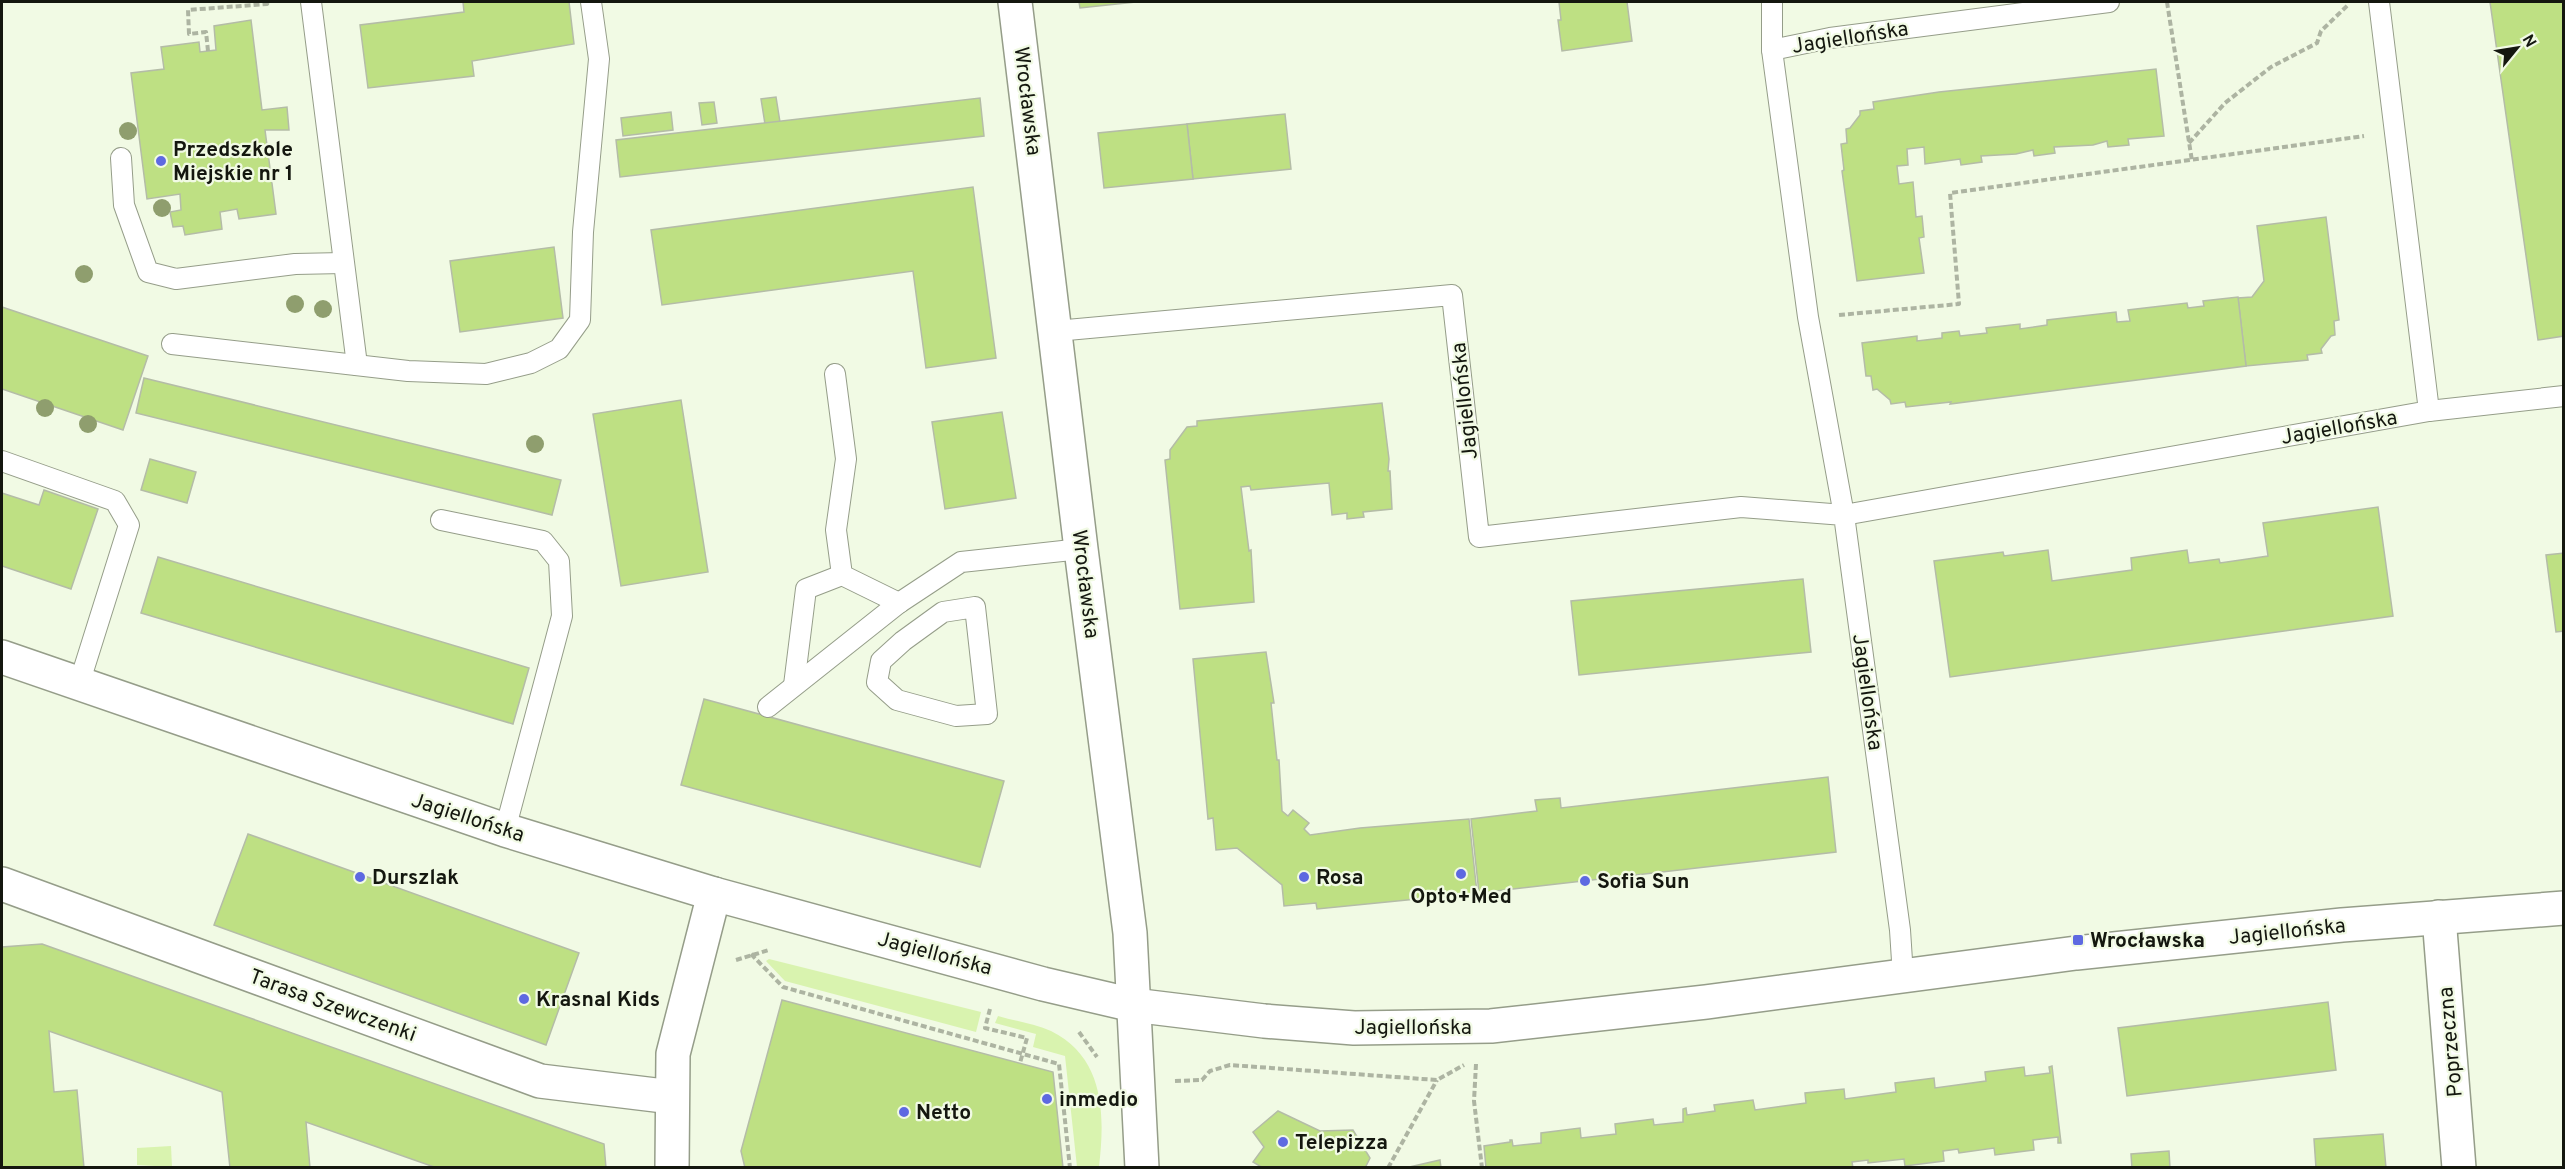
<svg xmlns="http://www.w3.org/2000/svg" width="2565" height="1169" font-family="Overpass,sans-serif">
<style>
.green{fill:#d9f3af}
.building{fill:#bee083;stroke:#b4bca7;stroke-width:1.5}
.lines{fill:none;stroke-linecap:round;stroke-linejoin:round}
.lane-casing{stroke:#959d89;stroke-width:22}
.street-casing{stroke:#959d89;stroke-width:36}
.secondary-casing{stroke:#959d89;stroke-width:36}
.path{stroke:#adb4a2;stroke-width:4;stroke-dasharray:6 3;stroke-linecap:butt}
.lane{stroke:#fff;stroke-width:20}
.street{stroke:#fff;stroke-width:33}
.secondary{stroke:#fff;stroke-width:33}
.tree{fill:#8f9e6e}
.poi-dot{fill:#5e69e1;stroke:#f1fae4;stroke-width:2}
.labels{text-anchor:middle;stroke-width:4.5;stroke-linejoin:round;paint-order:stroke}
.street-label{font-size:21px;fill:#14170f;stroke:#f1fae4}
.poi-label{font-size:21px;font-weight:bold;fill:#14170f;stroke:#f1fae4;text-anchor:start}
</style>
<rect width="100%" height="100%" fill="#f1fae4"/>
<g class="green">
<path d="M769,959L981,1012L976,1032L785,981L766,961Z"/>
<path d="M998,1016C1015,1021 1035,1024 1051,1031C1105,1058 1105,1115 1099,1167H1077L1065,1056L1033,1047L1036,1034L995,1023Z"/>
<path d="M171,1146L172,1167L137,1165V1148Z"/>
</g>
<g class="building">
<path d="M463,2H569L574,44L472,61L474,76L368,88L360,25L464,12Z"/>
<path d="M1079,2H1136L1080,8Z"/>
<path d="M1559,2H1627L1632,41L1562,51L1558,20H1561Z"/>
<path d="M2490,2H2564V336L2538,340Z"/>
<path d="M251,20L262,110L287,107L289,130H265L276,214L239,219L237,209L220,212L222,229L185,235L183,226L173,227L170,212L181,210L180,194L147,199L131,73L164,69L161,47L199,42L200,52L216,50L214,26Z"/>
<path d="M2156,69L2164,136L2128,139L2129,145L2108,147L2107,141L2093,145L2054,147L2055,153L2034,156L2033,150L2016,154L1981,156L1982,162L1961,165L1960,159L1925,164L1924,147L1907,149L1908,165L1897,166L1899,184L1913,182L1916,217L1922,216L1924,237L1919,238L1924,273L1857,281L1842,171L1844,170L1841,144L1847,143L1846,129L1850,128L1860,115V111L1874,109L1873,102L1939,92Z"/>
<path d="M776,97L780,122L765,124L761,99Z"/>
<path d="M980,98L984,136L620,177L616,140Z"/>
<path d="M714,102L717,123L702,125L699,103Z"/>
<path d="M671,112L673,130L623,136L621,118Z"/>
<path d="M1285,114L1291,169L1193,179L1187,124Z"/>
<path d="M1187,124L1193,179L1104,188L1098,133Z"/>
<path d="M973,187L996,358L926,368L913,271L662,305L651,230Z"/>
<path d="M2326,217L2339,320L2334,321L2335,335L2331,336L2321,349L2322,353L2307,355L2308,360L2246,366L2238,298L2252,297L2264,281L2257,226Z"/>
<path d="M554,247L563,318L460,332L450,261Z"/>
<path d="M2238,297L2246,366L1950,404L1951,402L1906,407L1905,402L1891,404L1890,400L1877,389L1873,390L1871,376H1866L1862,343L1917,336V341L1942,338V333L1959,331L1960,336L1987,333L1986,328L2020,324V329L2047,325V320L2116,312L2117,322L2130,321L2128,310L2187,303L2188,308L2204,306L2203,301Z"/>
<path d="M2,307L148,356L123,430L2,389Z"/>
<path d="M144,378L561,480L552,515L136,413Z"/>
<path d="M681,400L708,572L621,586L593,414Z"/>
<path d="M1382,403L1389,459L1388,471H1390L1392,509L1363,512L1364,517L1347,519V513L1332,515L1329,483L1251,490L1250,486L1241,487L1249,551L1251,550L1254,602L1180,609L1165,460L1170,459V450L1187,427L1197,426V421Z"/>
<path d="M1002,412L1016,498L945,509L932,422Z"/>
<path d="M150,459L196,472L187,503L141,490Z"/>
<path d="M44,490L98,509L71,589L2,566V493L39,505Z"/>
<path d="M2378,507L2393,616L1950,677L1934,561L2003,552L2004,556L2048,550L2052,581L2132,570L2131,558L2187,550L2189,563L2219,559L2220,563L2268,556L2263,523Z"/>
<path d="M2564,553V631L2556,632L2546,555Z"/>
<path d="M158,557L529,668L513,724L141,613Z"/>
<path d="M1803,579L1811,652L1579,675L1571,601Z"/>
<path d="M1266,652L1274,703H1271L1277,760H1279L1282,811L1288,816L1293,810L1309,823L1304,829L1310,835L1360,828L1469,819L1477,893L1317,909L1316,903L1284,906L1282,885L1237,848L1216,850L1213,818L1208,819L1193,659Z"/>
<path d="M704,699L1004,781L980,867L681,785Z"/>
<path d="M1828,777L1836,852L1479,893L1471,819L1537,811L1535,800L1560,798L1561,808Z"/>
<path d="M248,834L579,953L546,1045L214,925Z"/>
<path d="M42,944L604,1144L606,1168H437L306,1122L310,1168H230L222,1092L49,1031L54,1092L77,1090L84,1168H2V947Z"/>
<path d="M782,1000L1053,1072L1063,1168H745L741,1151Z"/>
<path d="M2328,1002L2336,1070L2127,1096L2118,1028Z"/>
<path d="M2052,1066L2061,1143H2058V1137L2033,1140L2034,1150L1995,1155L1994,1148L1959,1153L1958,1149L1943,1151L1944,1161L1905,1166L1904,1159L1868,1163V1160L1852,1162L1853,1168H1486L1484,1146L1510,1142V1140H1512L1513,1146L1541,1143V1133L1580,1128L1581,1138L1616,1134L1615,1124L1653,1119L1654,1125L1683,1122V1109L1686,1108L1687,1115L1715,1111L1714,1105L1753,1100L1755,1110L1806,1103L1805,1093L1844,1089L1845,1099L1896,1092L1895,1083L1934,1078L1935,1088L1986,1081L1985,1072L2024,1067L2025,1076L2050,1073L2049,1067Z"/>
<path d="M1278,1111L1320,1131L1353,1130L1370,1158L1365,1168H1263L1253,1162L1264,1147L1253,1132Z"/>
<path d="M2383,1134L2386,1168H2316L2314,1139Z"/>
<path d="M2169,1151L2170,1168H2132L2131,1154Z"/>
<path d="M1440,1160L1441,1168H1405Z"/>
</g>
<g class="lines">
<defs>
<g id="lane">
<path d="M311,2L357,365"/>
<path d="M1772,2V50L1808,317L1844,515L2429,411L2379,2"/>
<path d="M1772,50L1830,38L2109,2"/>
<path d="M121,158L124,205L148,272L176,279L295,264L343,263"/>
<path d="M1056,331L1452,295L1479,537L1741,507L1844,515L1900,930L1903,976"/>
<path d="M172,344L408,371L486,374L531,363L559,349L580,320L583,232L599,59L591,2"/>
<path d="M835,374L846,459L836,530L842,575L899,603"/>
<path d="M2429,411L2564,396"/>
<path d="M2,461L115,501L129,525L79,684"/>
<path d="M441,520L543,541L559,561L562,616L505,830"/>
<path d="M975,607L987,714L956,716L897,700L877,682L881,661L903,641L943,612Z"/>
<path d="M794,685L806,589L842,575"/>
<path d="M768,707L899,603L961,562L1081,549"/>
</g>
<g id="street">
<path d="M1015,2L1081,549L1130,933L1142,1168"/>
<path d="M2,884L540,1081L672,1097"/>
<path d="M672,1168L673,1054L714,894"/>
</g>
<g id="secondary">
<path d="M2,657L505,830L714,894L1043,984L1133,1005L1264,1021L1354,1028L1491,1026L1706,1002L2076,953L2342,925L2564,908"/>
<path d="M2439,917L2459,1168"/>
</g>
</defs>
<use href="#lane" class="lane-casing"/>
<use href="#street" class="street-casing"/>
<use href="#secondary" class="secondary-casing"/>
<g class="path">
<path d="M2167,2L2192,161"/>
<path d="M208,51L206,32L189,34L188,10L267,4L268,2"/>
<path d="M2189,143L2225,103L2271,67L2317,43L2321,31L2349,4"/>
<path d="M1839,315L1959,304L1950,193L2364,136"/>
<path d="M751,954L783,987L1059,1064L1070,1168"/>
<path d="M736,960L769,950"/>
<path d="M990,1009L985,1028L1027,1038L1020,1063"/>
<path d="M1079,1032L1097,1057"/>
<path d="M1476,1064L1474,1101L1482,1168"/>
<path d="M1175,1081L1202,1080L1210,1071L1230,1065L1437,1080L1464,1065"/>
<path d="M1388,1168L1437,1080"/>
</g>
<use href="#lane" class="lane"/>
<use href="#street" class="street"/>
<use href="#secondary" class="secondary"/>
</g>
<g class="tree">
<circle cx="128" cy="131" r="9"/>
<circle cx="162" cy="208" r="9"/>
<circle cx="84" cy="274" r="9"/>
<circle cx="295" cy="304" r="9"/>
<circle cx="323" cy="309" r="9"/>
<circle cx="45" cy="408" r="9"/>
<circle cx="88" cy="424" r="9"/>
<circle cx="535" cy="444" r="9"/>
</g>
<g class="poi-dot">
<circle cx="161" cy="161" r="6"/>
<circle cx="1461" cy="874" r="6"/>
<circle cx="360" cy="877" r="6"/>
<circle cx="1304" cy="877" r="6"/>
<circle cx="1585" cy="881" r="6"/>
<rect x="2072" y="934" width="12" height="12" rx="3"/>
<circle cx="524" cy="999" r="6"/>
<circle cx="1047" cy="1099" r="6"/>
<circle cx="904" cy="1112" r="6"/>
<circle cx="1283" cy="1142" r="6"/>
</g>
<g class="labels">
<g class="street-label">
<text transform="translate(1850 37) rotate(-9)" y="7">Jagiellońska</text>
<text transform="translate(1028 101) rotate(83)" y="7">Wrocławska</text>
<text transform="translate(1464 401) rotate(-96)" y="7">Jagiellońska</text>
<text transform="translate(2339 427) rotate(-10)" y="7">Jagiellońska</text>
<text transform="translate(1086 584) rotate(83)" y="7">Wrocławska</text>
<text transform="translate(1868 692) rotate(82)" y="7">Jagiellońska</text>
<text transform="translate(468 817) rotate(18)" y="7">Jagiellońska</text>
<text transform="translate(2287 931) rotate(-6)" y="7">Jagiellońska</text>
<text transform="translate(935 953) rotate(15)" y="7">Jagiellońska</text>
<text transform="translate(333 1005) rotate(20)" y="7">Tarasa Szewczenki</text>
<text x="1413" y="1034">Jagiellońska</text>
<text transform="translate(2450 1042) rotate(-95)" y="7">Poprzeczna</text>
</g>
<g class="poi-label">
<text x="173" y="156">Przedszkole<tspan x="173" dy="24">Miejskie nr 1</tspan></text>
<text x="372" y="884">Durszlak</text>
<text x="1316" y="884">Rosa</text>
<text x="1597" y="888">Sofia Sun</text>
<text x="1461" y="903" text-anchor="middle">Opto+Med</text>
<text x="2090" y="947">Wrocławska</text>
<text x="536" y="1006">Krasnal Kids</text>
<text x="1059" y="1106">inmedio</text>
<text x="916" y="1119">Netto</text>
<text x="1295" y="1149">Telepizza</text>
</g>
</g>
<rect width="2565" height="1169" fill="none" stroke="#14170f" stroke-width="6"/>
<g transform="translate(2517 48) rotate(60)" stroke="#f1fae4" stroke-width="4.5" paint-order="stroke">
<path d="M0-4.5L10 22L0 15L-10 22Z" fill="#14170f"/>
<text y="-9" font-size="16" font-weight="bold" text-anchor="middle" fill="#14170f">N</text>
</g>
</svg>
